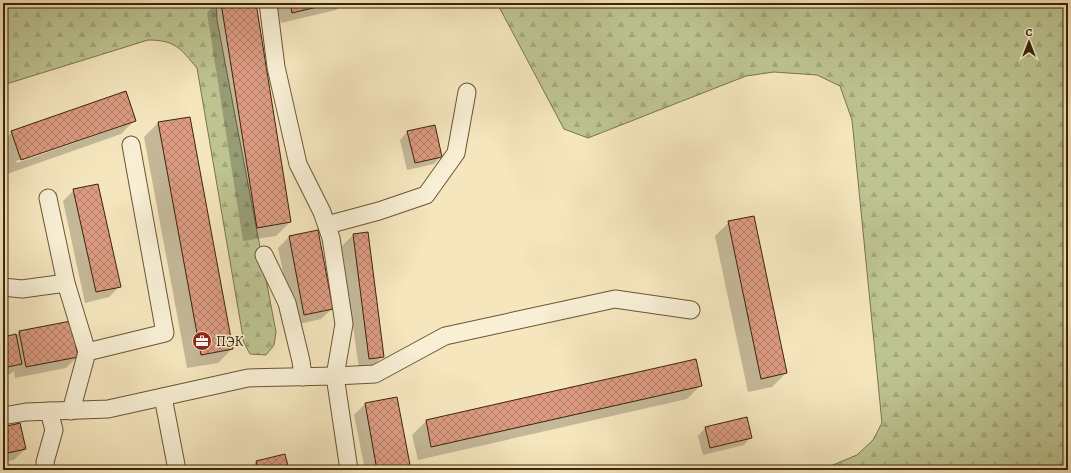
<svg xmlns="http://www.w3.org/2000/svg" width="1071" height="473" font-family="Alegreya,serif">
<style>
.forest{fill:url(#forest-firs);stroke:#7c744c}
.shadow{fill:#0003;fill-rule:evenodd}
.building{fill:url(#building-cross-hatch);stroke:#3a2507}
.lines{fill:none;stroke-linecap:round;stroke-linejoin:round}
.minor-casing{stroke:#695535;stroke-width:19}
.minor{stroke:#f8efd5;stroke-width:17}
.labels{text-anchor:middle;stroke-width:3;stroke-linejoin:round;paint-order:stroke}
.poi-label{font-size:14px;fill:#3a2507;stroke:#f8efd5;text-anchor:start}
</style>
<defs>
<pattern id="forest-firs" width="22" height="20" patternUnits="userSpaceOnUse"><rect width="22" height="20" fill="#bdc491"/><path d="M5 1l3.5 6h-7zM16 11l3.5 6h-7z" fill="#a3a87c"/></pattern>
<pattern id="building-cross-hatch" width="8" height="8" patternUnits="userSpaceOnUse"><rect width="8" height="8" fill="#dc9b82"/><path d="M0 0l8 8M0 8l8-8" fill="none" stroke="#b37e68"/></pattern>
</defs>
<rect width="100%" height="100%" fill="#f5e6be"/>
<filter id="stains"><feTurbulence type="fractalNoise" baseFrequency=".005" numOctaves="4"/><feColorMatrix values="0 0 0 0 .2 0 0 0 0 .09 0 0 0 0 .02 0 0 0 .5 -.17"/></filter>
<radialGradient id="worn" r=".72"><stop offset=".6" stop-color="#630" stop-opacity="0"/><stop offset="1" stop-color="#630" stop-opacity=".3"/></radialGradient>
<g class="forest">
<path d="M3,3H216L217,20L276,332L274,345L266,355L250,354L244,343L197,68C180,48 175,40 148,40L3,85Z"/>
<path d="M497,3H1068V470H821L857,455L873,440L882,423L852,120L840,86L817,75L774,72L746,76L588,138L564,129Z"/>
</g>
<g class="shadow">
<path d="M216,3H255L290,222L276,236L243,241L207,13Z"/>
<path d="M276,3H343L336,10L281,23Z"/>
<path d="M189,118L232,349L218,363L187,368L144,137L158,123Z"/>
<path d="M135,120L121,134L7,174L3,161V141L12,132ZM120,125V127L17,163L16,161Z"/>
<path d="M434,126L441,156L434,164L407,170L400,140L407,132Z"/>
<path d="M74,190L120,286L109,297L85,303L63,201Z"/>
<path d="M729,222L786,373L772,387L748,392L715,236Z"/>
<path d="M353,235L383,356L372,367L359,369L342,246Z"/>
<path d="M289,237L332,309L321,319L294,325L278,248Z"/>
<path d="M19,332L77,357L66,368L15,378L14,371L10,374L3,376V338L16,335Z"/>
<path d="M696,360L701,385L687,399L418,460L412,435L426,421Z"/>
<path d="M365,404L410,470H365L354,415Z"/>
<path d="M746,418L751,437L744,445L703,455L698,436L705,428Z"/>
<path d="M3,428L25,449L14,460L3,462Z"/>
<path d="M256,462L288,470H248Z"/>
</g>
<g class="building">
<path d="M221,3H256L291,222L257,228Z"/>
<path d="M290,3H334L292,13Z"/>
<path d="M126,91L136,121L21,160L11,131Z"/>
<path d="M190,117L233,349L201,355L158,122Z"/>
<path d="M435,125L442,157L415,163L407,131Z"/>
<path d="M98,184L121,287L96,292L73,189Z"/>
<path d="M754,216L787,373L761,379L728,221Z"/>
<path d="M318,230L333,309L304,315L289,236Z"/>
<path d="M368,232L384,357L369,359L353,234Z"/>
<path d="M71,321L78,357L26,367L19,331Z"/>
<path d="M16,334L22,364L3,368V337Z"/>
<path d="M696,359L702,386L431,447L426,420Z"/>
<path d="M397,397L411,470H377L365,403Z"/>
<path d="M747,417L752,438L710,448L705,427Z"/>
<path d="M20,423L26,449L3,454V427Z"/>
<path d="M285,454L289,470H258L256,461Z"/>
</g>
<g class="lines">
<defs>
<g id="minor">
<path d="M268,3L276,67L298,164L322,212L331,238L344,324L335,376L375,374L445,336L615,299L691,310"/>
<path d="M48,198L66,283L87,352"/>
<path d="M327,225L379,211L426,195L456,153L467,92"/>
<path d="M264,255L287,303L301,361L303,377"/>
<path d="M3,287L22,289L66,283"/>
<path d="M163,397L177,470"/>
<path d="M71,411L87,352L165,333L131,145"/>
<path d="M3,416L26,412L108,409L248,378L335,376L349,470"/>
<path d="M46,470L45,462L54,430L49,411"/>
</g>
</defs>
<use href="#minor" class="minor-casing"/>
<use href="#minor" class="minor"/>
</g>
<defs>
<symbol id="office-disc" viewBox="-11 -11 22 22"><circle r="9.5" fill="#8f2418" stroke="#f8efd5"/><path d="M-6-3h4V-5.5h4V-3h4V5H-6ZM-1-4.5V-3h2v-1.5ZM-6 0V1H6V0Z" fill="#fff"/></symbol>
</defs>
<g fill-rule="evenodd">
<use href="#office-disc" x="191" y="330" width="22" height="22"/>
</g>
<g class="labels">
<g class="poi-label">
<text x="216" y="346">ПЭК</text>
</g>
</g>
<rect width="1071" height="473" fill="none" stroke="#f5e6be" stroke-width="16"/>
<rect x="4" y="4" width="1063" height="465" fill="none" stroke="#3a2507" stroke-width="2"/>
<rect x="8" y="8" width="1055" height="457" fill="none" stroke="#3a2507"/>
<g transform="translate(1029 42)" stroke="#f8efd5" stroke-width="3" paint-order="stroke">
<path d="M0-3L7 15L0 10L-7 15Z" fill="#3a2507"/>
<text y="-6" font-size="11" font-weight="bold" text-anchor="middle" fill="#3a2507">С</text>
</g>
<rect width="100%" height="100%" filter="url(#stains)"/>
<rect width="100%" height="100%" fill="url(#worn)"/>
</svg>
